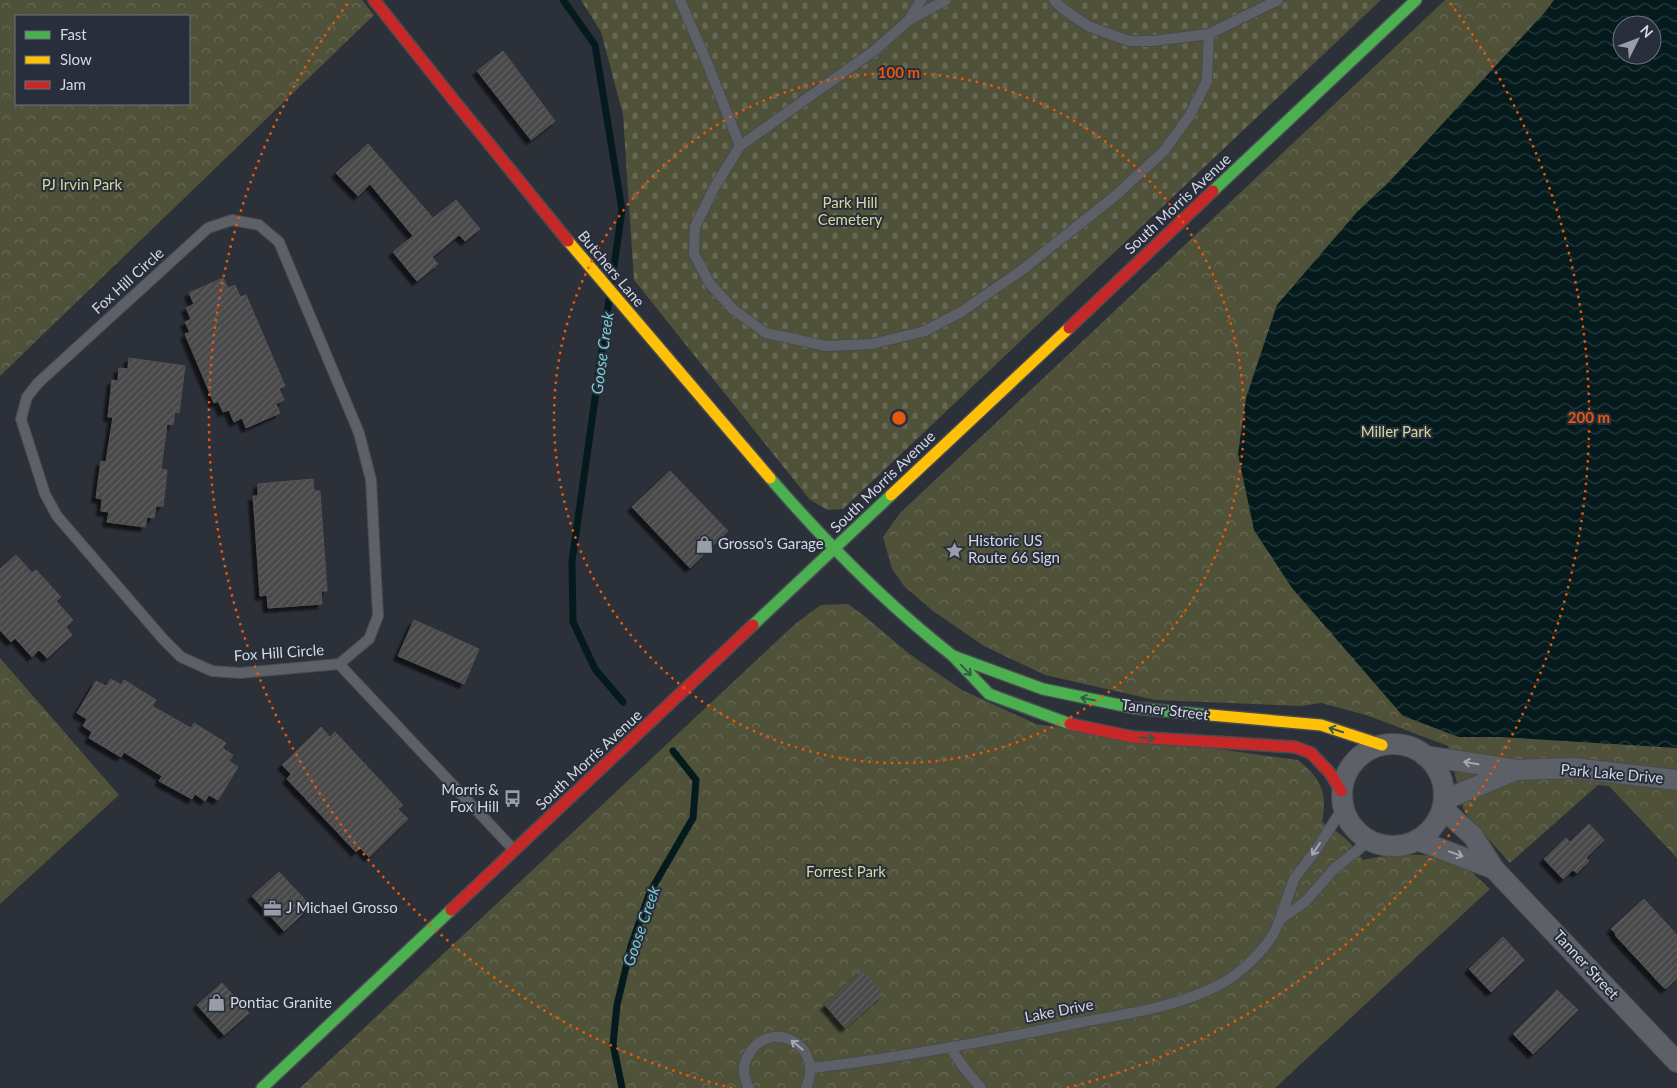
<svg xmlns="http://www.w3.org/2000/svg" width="1677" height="1088" font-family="Lato,sans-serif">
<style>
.cemetery{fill:url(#cemetery-stones)}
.park{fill:url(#park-crowns);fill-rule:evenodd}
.water{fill:url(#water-waves);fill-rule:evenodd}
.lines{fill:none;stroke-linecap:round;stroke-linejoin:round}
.stream{stroke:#041a1c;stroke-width:7}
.building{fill:url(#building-hatch);stroke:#545254;filter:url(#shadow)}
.lane-casing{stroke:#484b51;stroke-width:12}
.street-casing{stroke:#484b51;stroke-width:22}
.fast-casing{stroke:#484b51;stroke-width:14}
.slow-casing{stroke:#484b51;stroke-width:14}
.jam-casing{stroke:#484b51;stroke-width:14}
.lane{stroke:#5d6066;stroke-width:10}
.street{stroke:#5d6066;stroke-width:20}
.fast{stroke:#4caf50;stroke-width:11}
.slow{stroke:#ffc107;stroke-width:11}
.jam{stroke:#c62828;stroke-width:11}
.oneway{stroke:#355b43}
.oneway2{stroke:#a4a8b0}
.ring{fill:none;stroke:#e8590c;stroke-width:2.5;stroke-dasharray:2.5 5}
.labels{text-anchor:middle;stroke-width:4;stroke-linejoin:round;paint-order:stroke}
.park-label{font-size:15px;fill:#d5da99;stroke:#282e3c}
.street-label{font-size:15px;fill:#d4d8e1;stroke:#282e3c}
.poi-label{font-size:15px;fill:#d4d8e1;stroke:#282e3c;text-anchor:start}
.water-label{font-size:16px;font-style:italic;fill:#79cfd2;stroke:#282e3c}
.centre{fill:#e8590c;stroke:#282e3c;stroke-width:2.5}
.ring-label{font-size:15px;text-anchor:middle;font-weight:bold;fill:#e8590c;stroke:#282e3c;stroke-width:4;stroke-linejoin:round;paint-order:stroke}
</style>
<defs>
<pattern id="cemetery-stones" width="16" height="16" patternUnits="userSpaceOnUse" patternTransform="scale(1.25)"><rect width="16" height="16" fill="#4f5139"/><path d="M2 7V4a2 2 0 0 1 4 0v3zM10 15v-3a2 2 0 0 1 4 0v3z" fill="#676955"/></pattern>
<pattern id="park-crowns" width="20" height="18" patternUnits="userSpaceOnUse" patternTransform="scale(1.25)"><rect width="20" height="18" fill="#4f5139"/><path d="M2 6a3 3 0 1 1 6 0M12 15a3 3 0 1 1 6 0" fill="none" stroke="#676955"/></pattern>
<pattern id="water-waves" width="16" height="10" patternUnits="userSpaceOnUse" patternTransform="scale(1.25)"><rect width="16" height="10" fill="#041a1c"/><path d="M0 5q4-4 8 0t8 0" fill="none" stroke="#283b3d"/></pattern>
<pattern id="building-hatch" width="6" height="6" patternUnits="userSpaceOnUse" patternTransform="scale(1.25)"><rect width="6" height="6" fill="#48484a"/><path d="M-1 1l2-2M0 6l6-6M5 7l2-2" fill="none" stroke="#626264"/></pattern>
<filter id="shadow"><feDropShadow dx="-4.5" dy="4.5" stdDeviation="1" flood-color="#0009"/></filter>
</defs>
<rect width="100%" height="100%" fill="#2c3038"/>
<path class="cemetery" d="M581,0H1381L843,509L828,510L810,500L634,280L623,115L601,32Z"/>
<g class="park">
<path d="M0,0H362L374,15L0,376ZM16,16H189V104H16Z"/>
<path d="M1445,0H1677V858L1609,786L1598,785L1510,863L1467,815L1463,808L1448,746L1366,715L1321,703L1301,706L1155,700L1045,675L984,646L933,611L904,586L892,569L883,537L900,513ZM1622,25H1652V55H1622Z"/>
<path d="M848,604L867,618L908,653L962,690L1036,724L1298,760C1321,779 1328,792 1322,822C1342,835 1349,839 1363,860C1394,853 1438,850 1466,868C1475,874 1482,882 1490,889L1275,1088H300L795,624L821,605Z"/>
<path d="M0,658L119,795L0,904Z"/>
</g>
<path class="water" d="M1554,0H1677V748L1501,737H1459L1403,716L1292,588L1254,530L1238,454L1246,398L1277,305L1357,212L1389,182L1545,12ZM1622,25H1652V55H1622Z"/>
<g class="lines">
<g class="stream">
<path d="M563,0L595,45L622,210L612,280"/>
<path d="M609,300L572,561L573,622L595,669L623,702"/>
<path d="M622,1088L613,1044L617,1005L631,946L650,892L693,818L696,780L673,751"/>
</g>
</g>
<g class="building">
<path d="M503,51L555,121L531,140L477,71Z"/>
<path d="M368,144L433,218L456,200L480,229L465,241L459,235L432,257L438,264L417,281L393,252L413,236L370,184L358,196L336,173Z"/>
<path d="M223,278L228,288L235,285L240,297L246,295L285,386L279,389L284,400L276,404L280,413L246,428L242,418L234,422L229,410L223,412L218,401L214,403L185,334L190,332L185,322L191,319L186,308L194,304L189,293Z"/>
<path d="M129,358L185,366L179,413L175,412L173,425L167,424L161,469L167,470L163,506H156L154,518L147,517L145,527L107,522L109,512L101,511L102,499L96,498L101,461L106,462L113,417H108L112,380L118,381L119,368L128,369Z"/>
<path d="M670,471L728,531L690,568L632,507Z"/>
<path d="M313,479L314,491H320L327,591H321L322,604L268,608L267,595L260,596L254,509L253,496H258V484Z"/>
<path d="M16,555L32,573L36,570L61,597L56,601L73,620L66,627L72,635L47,658L39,650L32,657L15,638L11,642L0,630V569Z"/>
<path d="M414,620L479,649L464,684L398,656Z"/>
<path d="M111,679L121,685L124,680L156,700L152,706L191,728L194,723L226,743L222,748L233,755L229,761L238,767L218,800L209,795L205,801L195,794L192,799L159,781L162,776L124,752L121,757L89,738L92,732L83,726L87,719L77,713L96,681L106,686Z"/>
<path d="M321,727L330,737L335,732L403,805L398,809L408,819L369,857L360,848L356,852L287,779L291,774L282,765Z"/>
<path d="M1589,824L1604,840L1586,858L1589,861L1577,873L1573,870L1563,879L1544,859L1566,838L1570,842Z"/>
<path d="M279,872L311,906L284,931L252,896Z"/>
<path d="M1644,899L1677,935V978L1667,988H1664L1615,935L1616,934L1611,929Z"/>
<path d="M1503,937L1524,960L1491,992L1469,969Z"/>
<path d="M863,971L883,994L845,1028L825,1005Z"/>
<path d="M222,983L249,1013L224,1035L197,1005Z"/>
<path d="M1557,990L1578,1010L1533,1054L1513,1034Z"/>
</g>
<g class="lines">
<defs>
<g id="lane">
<path d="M680,0L708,65L740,146L714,188L695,227L694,254L710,284L734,310L766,333L826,346L872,344L925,331L961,312L1022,270L1115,196L1164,151L1190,115L1207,81L1209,34L1278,0"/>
<path d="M1054,0L1063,9L1088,26L1129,41H1153L1209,34"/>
<path d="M910,18L921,0"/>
<path d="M740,146L875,50L909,20L946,0"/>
<path d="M232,220L259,225L279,242L359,433L371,480L378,616L369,639L339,664L240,673L212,671L181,657L163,639L57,516L45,494L21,419L27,397L38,383L208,228Z"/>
<path d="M339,664L514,850"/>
<path d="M1343,808L1316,850L1294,879L1280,919L1305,902L1334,869L1369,841"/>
<path d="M950,1047L964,1068L981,1088"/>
<path d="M811,1068C900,1058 989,1041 1077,1023C1124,1014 1174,1008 1217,986C1237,976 1257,958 1270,939C1275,933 1277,925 1280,919"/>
<path d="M749,1088C744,1079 742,1068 747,1058C766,1016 826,1042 806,1088"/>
</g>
<g id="street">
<circle cx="1393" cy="795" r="51"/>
<path d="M1425,756L1517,770L1573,768L1677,780"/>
<path d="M1444,800L1516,770"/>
<path d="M1442,808L1473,836L1494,869L1677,1062"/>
<path d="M1417,840L1494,869"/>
</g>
<g id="fast">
<path d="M1213,191L1416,0"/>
<path d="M770,478C827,544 885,603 953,656"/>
<path d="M753,625L891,495"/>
<path d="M1070,724L989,694L953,656L1043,689L1134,708L1210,715"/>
<path d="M262,1088L451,910"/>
</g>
<g id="slow">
<path d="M568,241L770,478"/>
<path d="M891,495L1069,328"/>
<path d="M1210,715L1321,725L1382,745"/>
</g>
<g id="jam">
<path d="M374,0L452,98L568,241"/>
<path d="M1069,328L1213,191"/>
<path d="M1070,724L1133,737L1295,747L1311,753L1330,773L1341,791"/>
<path d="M451,910L753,625"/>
</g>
</defs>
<use href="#lane" class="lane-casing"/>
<use href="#street" class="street-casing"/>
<use href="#fast" class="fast-casing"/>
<use href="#slow" class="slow-casing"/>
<use href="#jam" class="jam-casing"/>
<use href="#lane" class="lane"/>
<use href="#street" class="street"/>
<use href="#fast" class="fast"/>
<use href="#slow" class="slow"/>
<use href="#jam" class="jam"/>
</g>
<defs><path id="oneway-shaft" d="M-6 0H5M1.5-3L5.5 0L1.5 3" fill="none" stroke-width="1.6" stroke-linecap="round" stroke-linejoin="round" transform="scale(1.25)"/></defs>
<g class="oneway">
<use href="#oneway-shaft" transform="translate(966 670) rotate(46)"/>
<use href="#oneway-shaft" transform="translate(1088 699) rotate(-168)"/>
<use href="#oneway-shaft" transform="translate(1336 730) rotate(-162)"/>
<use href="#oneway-shaft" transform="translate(1147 738) rotate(4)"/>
</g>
<g class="oneway2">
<use href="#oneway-shaft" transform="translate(1471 763) rotate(-171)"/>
<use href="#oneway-shaft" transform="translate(1316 849) rotate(124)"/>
<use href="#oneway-shaft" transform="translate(1456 854) rotate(20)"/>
<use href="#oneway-shaft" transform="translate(797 1045) rotate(-141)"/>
</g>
<g class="ring">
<circle cx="899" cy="418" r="345"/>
<path d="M732 1088A690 690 0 0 1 348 3M1450 3A690 690 0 0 1 1066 1088"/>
</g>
<defs>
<symbol id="shop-bare" viewBox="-9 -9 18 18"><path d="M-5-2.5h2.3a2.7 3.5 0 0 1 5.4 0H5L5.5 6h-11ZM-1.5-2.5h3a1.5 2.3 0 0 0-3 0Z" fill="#999da6" stroke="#282e3c" stroke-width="2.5" paint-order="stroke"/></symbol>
<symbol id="sight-bare" viewBox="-9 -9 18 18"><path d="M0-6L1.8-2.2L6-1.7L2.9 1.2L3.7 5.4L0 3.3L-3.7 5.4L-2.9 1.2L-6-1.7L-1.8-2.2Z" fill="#999da6" stroke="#282e3c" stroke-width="2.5" paint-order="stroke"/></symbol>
<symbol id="bus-bare" viewBox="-9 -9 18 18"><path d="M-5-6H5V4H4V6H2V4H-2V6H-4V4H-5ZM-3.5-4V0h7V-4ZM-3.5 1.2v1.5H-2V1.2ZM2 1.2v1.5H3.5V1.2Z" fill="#999da6" stroke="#282e3c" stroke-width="2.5" paint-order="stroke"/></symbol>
<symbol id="office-bare" viewBox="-9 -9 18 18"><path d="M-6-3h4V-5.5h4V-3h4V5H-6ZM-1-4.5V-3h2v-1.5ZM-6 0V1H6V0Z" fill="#999da6" stroke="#282e3c" stroke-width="2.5" paint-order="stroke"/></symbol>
</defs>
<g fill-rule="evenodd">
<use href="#shop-bare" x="692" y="532" width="25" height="25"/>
<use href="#sight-bare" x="942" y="538" width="25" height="25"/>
<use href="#bus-bare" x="500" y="786" width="25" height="25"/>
<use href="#office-bare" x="260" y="896" width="25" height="25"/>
<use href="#shop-bare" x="204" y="990" width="25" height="25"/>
</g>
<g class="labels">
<g class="park-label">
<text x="82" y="190">PJ Irvin Park</text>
<text x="850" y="208">Park Hill<tspan x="850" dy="17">Cemetery</tspan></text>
<text x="1396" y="437">Miller Park</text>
<text x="846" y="877">Forrest Park</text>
</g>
<g class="street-label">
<text transform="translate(1178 204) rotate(-43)" y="5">South Morris Avenue</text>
<text transform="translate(611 269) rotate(50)" y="5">Butchers Lane</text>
<text transform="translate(128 281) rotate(-42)" y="5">Fox Hill Circle</text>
<text transform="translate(883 482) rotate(-44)" y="5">South Morris Avenue</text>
<text transform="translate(279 653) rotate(-4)" y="5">Fox Hill Circle</text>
<text transform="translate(1165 710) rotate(7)" y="5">Tanner Street</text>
<text transform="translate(589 760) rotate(-43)" y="5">South Morris Avenue</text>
<text transform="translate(1612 774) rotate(5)" y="5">Park Lake Drive</text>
<text transform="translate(1586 965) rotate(47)" y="5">Tanner Street</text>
<text transform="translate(1059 1011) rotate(-11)" y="5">Lake Drive</text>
</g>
<g class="poi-label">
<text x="968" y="546">Historic US<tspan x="968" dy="17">Route 66 Sign</tspan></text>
<text x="718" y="549">Grosso's Garage</text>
<text x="499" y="795" text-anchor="end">Morris &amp;<tspan x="499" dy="17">Fox Hill</tspan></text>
<text x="286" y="913">J Michael Grosso</text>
<text x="230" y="1008">Pontiac Granite</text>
</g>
<g class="water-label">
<text transform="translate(602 353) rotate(-82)" y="6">Goose Creek</text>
<text transform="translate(641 926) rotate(-71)" y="6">Goose Creek</text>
</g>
</g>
<circle cx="899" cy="418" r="8" class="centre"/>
<g class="ring-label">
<text x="899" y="78">100 m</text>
<text x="1589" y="423">200 m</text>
</g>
<rect x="15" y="15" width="175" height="90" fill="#282e3c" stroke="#6d727e"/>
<rect x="25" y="31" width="25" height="8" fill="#4caf50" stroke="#6d727e"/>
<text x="60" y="40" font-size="15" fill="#d4d8e1">Fast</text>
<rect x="25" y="56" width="25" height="8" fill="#ffc107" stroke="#6d727e"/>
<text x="60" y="65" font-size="15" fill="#d4d8e1">Slow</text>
<rect x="25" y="81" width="25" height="8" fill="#c62828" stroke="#6d727e"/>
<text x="60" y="90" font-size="15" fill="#d4d8e1">Jam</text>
<g transform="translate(1637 40) rotate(48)"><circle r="24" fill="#282e3c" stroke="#6d727e"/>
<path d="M0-4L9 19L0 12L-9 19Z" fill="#999da6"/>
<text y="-8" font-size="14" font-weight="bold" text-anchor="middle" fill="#d4d8e1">N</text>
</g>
</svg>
